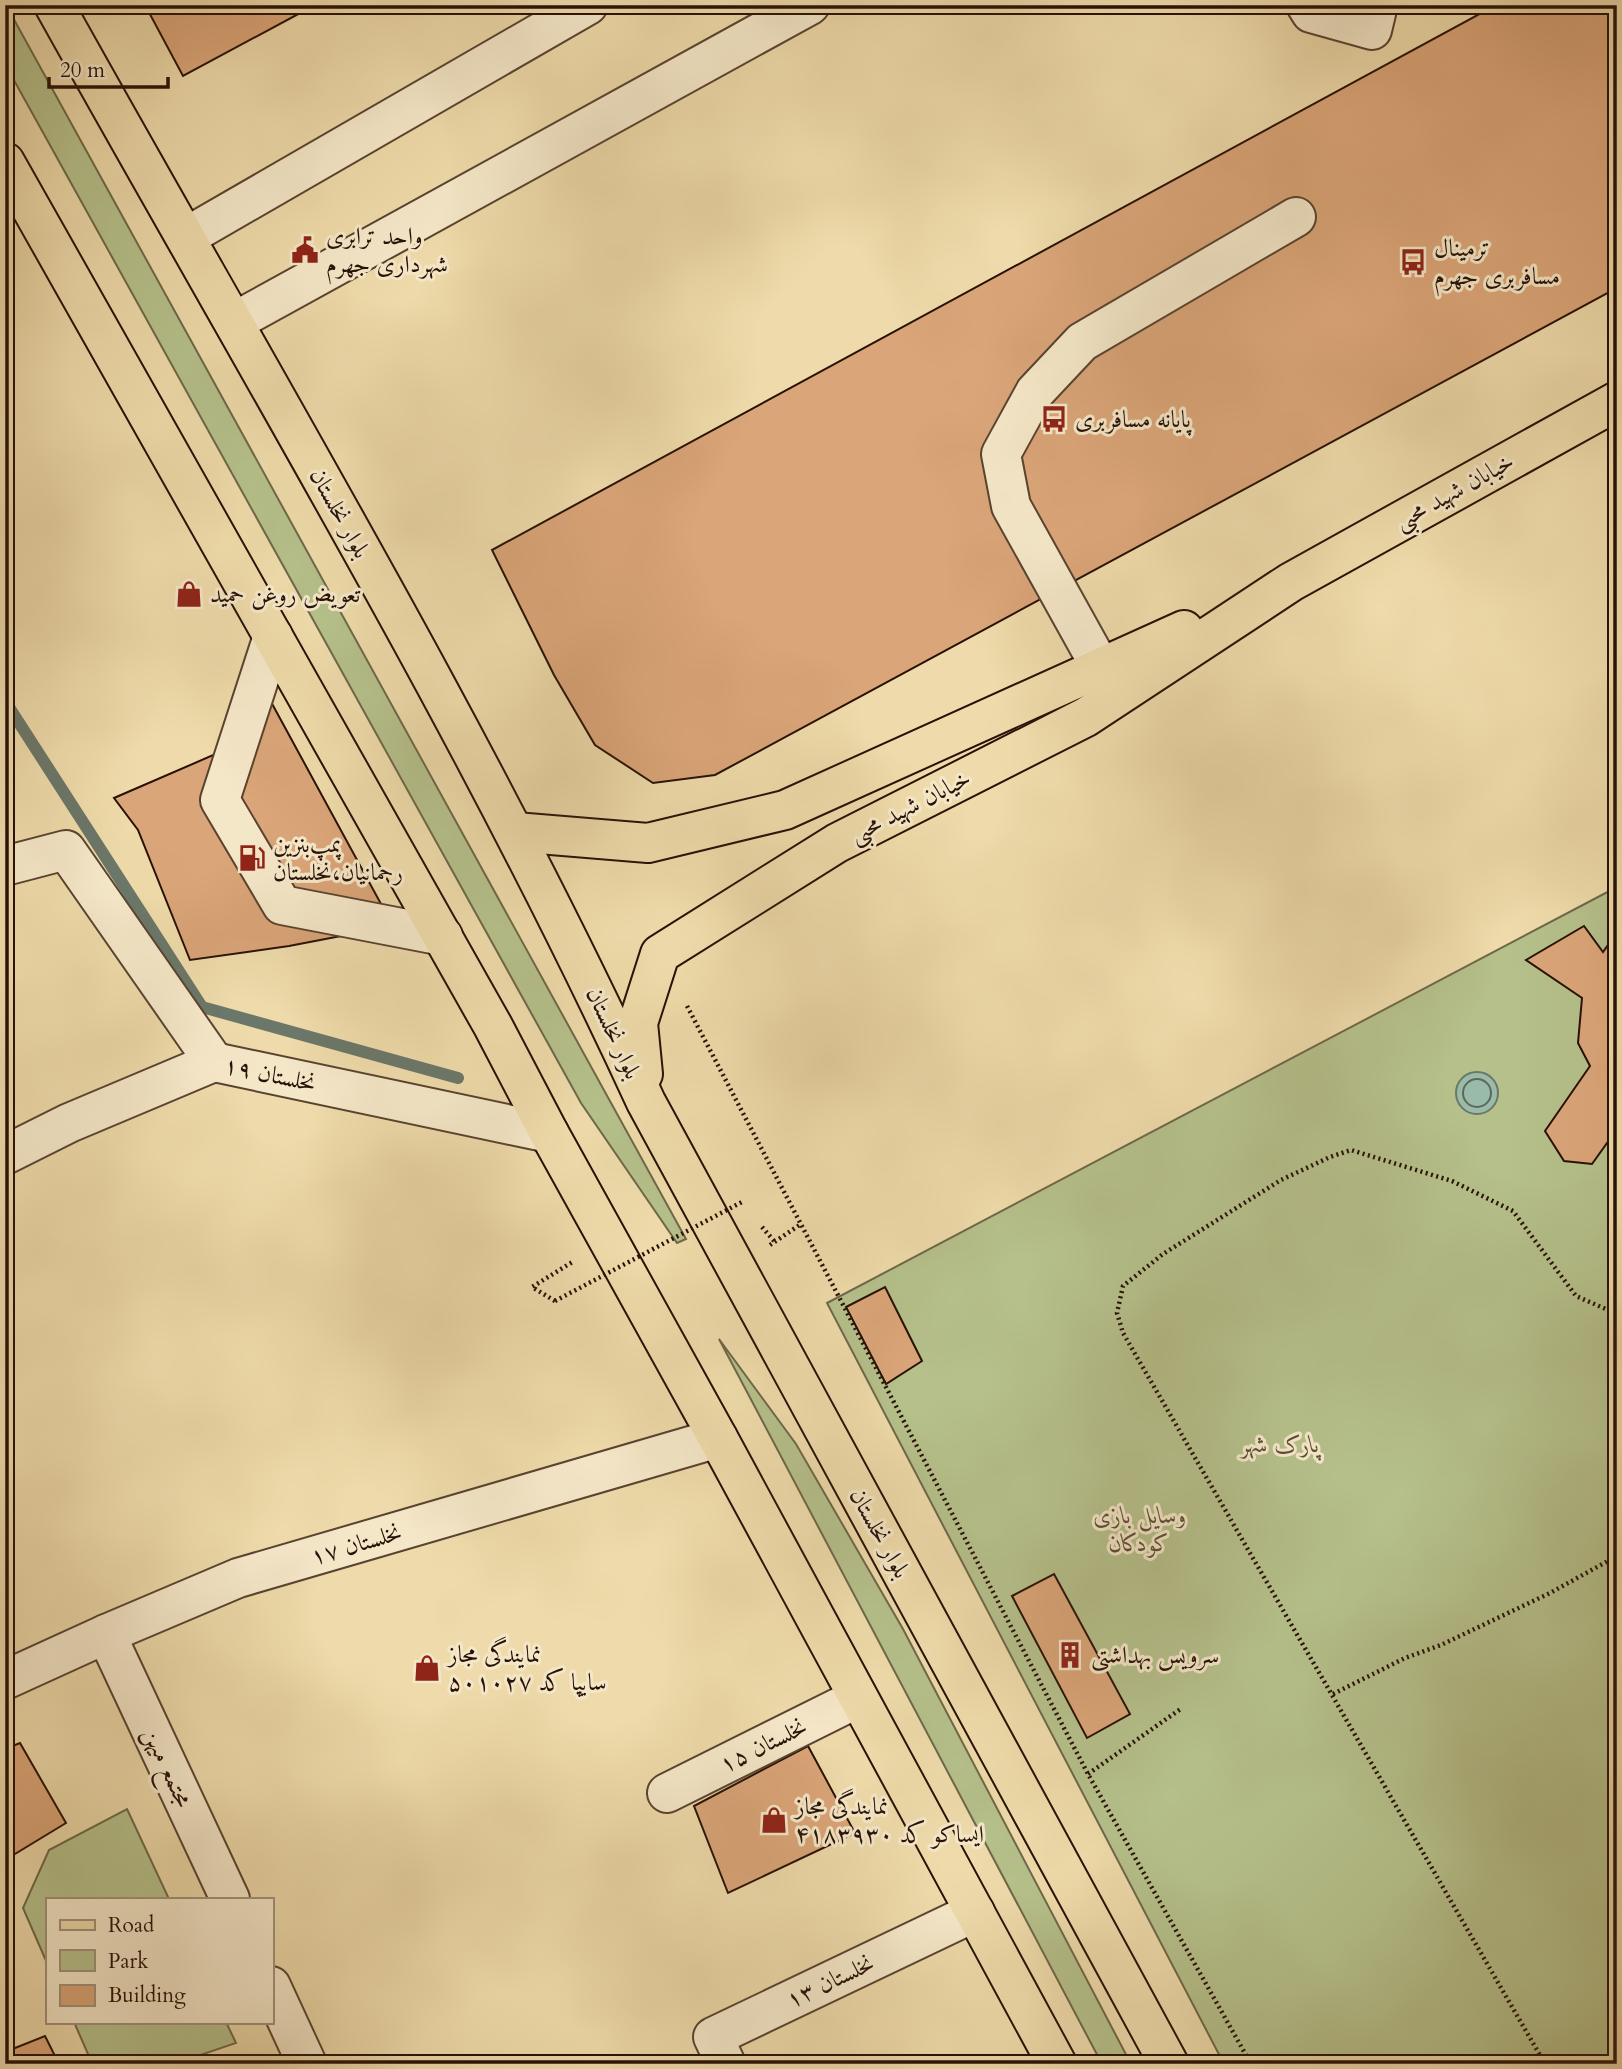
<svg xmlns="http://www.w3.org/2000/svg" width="1622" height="2069" font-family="Cardo,Amiri,serif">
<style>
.green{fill:#b5c08b;stroke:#6e6849;stroke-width:2}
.water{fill:#9ba;stroke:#6b7769;stroke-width:2}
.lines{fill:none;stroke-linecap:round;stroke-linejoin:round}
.shore{stroke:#606658;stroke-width:2}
.stream{stroke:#6b7769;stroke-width:12}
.building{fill:#daa578;stroke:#271107;stroke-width:2}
.minor-casing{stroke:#594330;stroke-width:42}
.major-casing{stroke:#271107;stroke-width:42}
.path{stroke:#271107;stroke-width:4.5;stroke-dasharray:2 3.5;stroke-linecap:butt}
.minor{stroke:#f4e7c8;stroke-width:38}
.major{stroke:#eedaaa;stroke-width:38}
.path-bridge{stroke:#271107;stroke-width:4.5;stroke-dasharray:2 3.5;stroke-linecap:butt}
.labels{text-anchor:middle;stroke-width:6;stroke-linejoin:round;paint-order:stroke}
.poi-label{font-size:24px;fill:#271107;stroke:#f4e7c8;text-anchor:start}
.street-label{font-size:24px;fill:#271107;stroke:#f4e7c8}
.park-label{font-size:24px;font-style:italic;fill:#594e35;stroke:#f4e7c8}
</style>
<rect width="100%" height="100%" fill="#eedaaa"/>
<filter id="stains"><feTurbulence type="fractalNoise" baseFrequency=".00286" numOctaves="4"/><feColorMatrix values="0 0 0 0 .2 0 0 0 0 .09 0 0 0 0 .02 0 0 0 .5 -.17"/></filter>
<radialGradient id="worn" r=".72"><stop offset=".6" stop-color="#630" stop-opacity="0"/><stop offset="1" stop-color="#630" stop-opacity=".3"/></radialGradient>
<g class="green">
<path d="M5,5H6L686,1239L677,1243L581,1103L5,64Z"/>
<path d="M1617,887V2064H1224L827,1303Z"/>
<path d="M719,1339L796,1444L903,1629L1131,2064H1102Z"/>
<path d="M127,1809L169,1899H47V1963L23,1908L49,1850Z"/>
<path d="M74,2022H226L236,2043L174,2064H100L91,2061Z"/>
</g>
<circle class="water" cx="1477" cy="1093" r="21"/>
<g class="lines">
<circle class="shore" cx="1477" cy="1093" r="14"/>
<path class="stream" d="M5,701L202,1007L458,1078"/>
</g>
<g class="building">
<path d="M145,5H315L183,76Z"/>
<path d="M1496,5H1617V288L715,775L653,783L595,745L554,675L492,550Z"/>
<path d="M270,700L393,926L289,946L190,960L138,830L114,798L218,753Z"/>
<path d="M1584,926L1603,952L1608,945L1617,943V1129L1592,1164L1564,1161L1545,1131L1590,1066L1578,1043L1582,998L1526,960Z"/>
<path d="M885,1287L922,1361L886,1384L846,1307Z"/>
<path d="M1054,1574L1130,1714L1087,1738L1012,1596Z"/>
<path d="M20,1743L66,1823L5,1860V1749Z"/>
<path d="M808,1746L855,1833L728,1893L694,1806Z"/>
<path d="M45,2036L59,2064H5V2052Z"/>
</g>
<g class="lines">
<defs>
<g id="minor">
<path d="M1306,5L1311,13L1372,30L1378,5"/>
<path d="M186,237L588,5"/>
<path d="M234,322L810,5"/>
<path d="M273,636L220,800L282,905L443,936"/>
<path d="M1101,668L1011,506L1001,454L1035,392L1082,342L1296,217"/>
<path d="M5,866L66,850L214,1062"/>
<path d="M5,1155L69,1123L214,1062L549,1133"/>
<path d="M106,1634L230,1899"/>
<path d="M5,1680L106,1634L238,1578L718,1438"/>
<path d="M667,1793L858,1698"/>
<path d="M271,1986L307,2064"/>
<path d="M726,2064L713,2037L975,1912"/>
</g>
<g id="major">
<path d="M54,5C256,368 472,724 646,1102L1169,2064"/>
<path d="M5,162L493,1026L549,1133L718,1438L1057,2064"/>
<path d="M515,832L648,843L785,810L1184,630"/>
<path d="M643,1074L638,1023L660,954L837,843L1086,717L1291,582L1617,401"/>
</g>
</defs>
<use href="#minor" class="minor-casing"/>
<use href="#major" class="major-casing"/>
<g class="path">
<path d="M687,1006L1088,1774L1251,2064"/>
<path d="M762,1227L775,1242"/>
<path d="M770,1245L801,1224"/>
<path d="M555,1301L532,1287L574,1261"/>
<path d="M1333,1694L1405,1658L1441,1645L1550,1593L1617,1556"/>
<path d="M1088,1774L1182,1708"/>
<path d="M1545,2064L1123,1333L1117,1313L1123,1286L1163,1254L1281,1180L1330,1157L1351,1150L1452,1181L1513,1211L1576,1296L1608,1310H1617"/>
<path d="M1594,2064L1617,2052"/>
</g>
<use href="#minor" class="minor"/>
<use href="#major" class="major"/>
<path class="path-bridge" d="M555,1301L742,1202"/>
</g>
<defs>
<symbol id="civic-bare" viewBox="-9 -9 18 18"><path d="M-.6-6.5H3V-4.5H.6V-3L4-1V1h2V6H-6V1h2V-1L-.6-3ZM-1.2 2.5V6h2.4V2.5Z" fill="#8f2418" stroke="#f4e7c8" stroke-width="2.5" paint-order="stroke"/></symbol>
<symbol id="bus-bare" viewBox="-9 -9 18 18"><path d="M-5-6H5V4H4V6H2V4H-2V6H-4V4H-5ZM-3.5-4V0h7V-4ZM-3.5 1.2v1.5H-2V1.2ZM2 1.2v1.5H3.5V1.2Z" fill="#8f2418" stroke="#f4e7c8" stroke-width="2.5" paint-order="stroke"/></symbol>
<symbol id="shop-bare" viewBox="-9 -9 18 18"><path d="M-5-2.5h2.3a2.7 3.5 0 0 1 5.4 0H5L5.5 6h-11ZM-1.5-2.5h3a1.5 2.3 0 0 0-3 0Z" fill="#8f2418" stroke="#f4e7c8" stroke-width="2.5" paint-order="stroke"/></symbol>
<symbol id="fuel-bare" viewBox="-9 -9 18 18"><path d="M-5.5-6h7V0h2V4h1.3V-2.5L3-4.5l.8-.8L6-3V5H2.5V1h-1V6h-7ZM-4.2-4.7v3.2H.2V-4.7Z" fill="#8f2418" stroke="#f4e7c8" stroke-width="2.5" paint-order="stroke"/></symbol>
<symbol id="building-bare" viewBox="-9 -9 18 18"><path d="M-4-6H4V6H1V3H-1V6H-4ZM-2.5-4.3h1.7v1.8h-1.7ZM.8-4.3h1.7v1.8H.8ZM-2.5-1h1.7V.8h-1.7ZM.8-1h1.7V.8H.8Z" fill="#8f2418" stroke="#f4e7c8" stroke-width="2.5" paint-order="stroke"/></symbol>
</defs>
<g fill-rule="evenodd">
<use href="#civic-bare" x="286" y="231" width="38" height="38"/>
<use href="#bus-bare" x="1394" y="243" width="38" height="38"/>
<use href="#bus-bare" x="1035" y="400" width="38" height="38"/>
<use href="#shop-bare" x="170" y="575" width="38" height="38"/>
<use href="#fuel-bare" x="233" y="839" width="38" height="38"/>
<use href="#building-bare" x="1051" y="1636" width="38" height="38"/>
<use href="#shop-bare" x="408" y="1649" width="38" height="38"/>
<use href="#shop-bare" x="755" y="1801" width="38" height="38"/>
</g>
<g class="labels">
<g class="poi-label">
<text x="326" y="244">واحد ترابری<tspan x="326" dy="28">شهرداری جهرم</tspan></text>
<text x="1434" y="256">ترمینال<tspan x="1434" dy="28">مسافربری جهرم</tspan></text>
<text x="1075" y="427">پایانه مسافربری</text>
<text x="210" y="602">تعویض روغن حمید</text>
<text x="273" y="852">پمپ‌بنزین<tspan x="273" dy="28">رحمانیان،نخلستان</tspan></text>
<text x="448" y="1662">نمایندگی مجاز<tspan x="448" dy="28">سایپا کد ۵۰۱۰۲۷</tspan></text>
<text x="1091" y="1663">سرویس بهداشتی</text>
<text x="795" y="1814">نمایندگی مجاز<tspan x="795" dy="28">ایساکو کد ۴۱۸۳۹۳۰</tspan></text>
</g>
<g class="street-label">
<text transform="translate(1454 491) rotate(-29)" y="8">خیابان شهید محبی</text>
<text transform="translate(340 513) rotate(61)" y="8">بلوار نخلستان</text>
<text transform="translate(910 806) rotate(-27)" y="8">خیابان شهید محبی</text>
<text transform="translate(614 1033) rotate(65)" y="8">بلوار نخلستان</text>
<text transform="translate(270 1074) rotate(12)" y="8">نخلستان ۱۹</text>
<text transform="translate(880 1533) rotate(61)" y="8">بلوار نخلستان</text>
<text transform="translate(356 1544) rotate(-16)" y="8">نخلستان ۱۷</text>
<text transform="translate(763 1745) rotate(-26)" y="8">نخلستان ۱۵</text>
<text transform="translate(168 1767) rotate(65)" y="8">مجتمع میهن</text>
<text transform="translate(830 1981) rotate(-25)" y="8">نخلستان ۱۳</text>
</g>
<g class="park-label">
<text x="1280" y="1452">پارک شهر</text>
<text x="1140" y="1523">وسایل بازی<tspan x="1140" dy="28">کودکان</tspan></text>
</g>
</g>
<rect width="1622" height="2069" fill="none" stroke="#eedaaa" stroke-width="28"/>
<rect x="7" y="7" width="1608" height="2055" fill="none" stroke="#271107" stroke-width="3.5"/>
<rect x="14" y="14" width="1594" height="2041" fill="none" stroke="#271107" stroke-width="2"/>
<rect x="46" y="1898" width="228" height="126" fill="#f4e7c8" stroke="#a2917b" stroke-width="2"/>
<rect x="60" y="1920" width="35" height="10" fill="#eedaaa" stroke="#a2917b" stroke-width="2"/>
<text x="108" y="1932" font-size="21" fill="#271107">Road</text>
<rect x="60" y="1950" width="35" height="21" fill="#b5c08b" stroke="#a2917b" stroke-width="2"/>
<text x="108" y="1968" font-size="21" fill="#271107">Park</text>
<rect x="60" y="1985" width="35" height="21" fill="#daa578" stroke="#a2917b" stroke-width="2"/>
<text x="108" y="2002" font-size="21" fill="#271107">Building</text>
<path d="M49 77v10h119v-10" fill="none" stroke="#271107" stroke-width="3.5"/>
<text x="60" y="77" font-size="21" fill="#271107" stroke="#f4e7c8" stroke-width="5" paint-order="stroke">20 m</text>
<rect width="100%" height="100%" filter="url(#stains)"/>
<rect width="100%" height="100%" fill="url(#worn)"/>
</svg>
